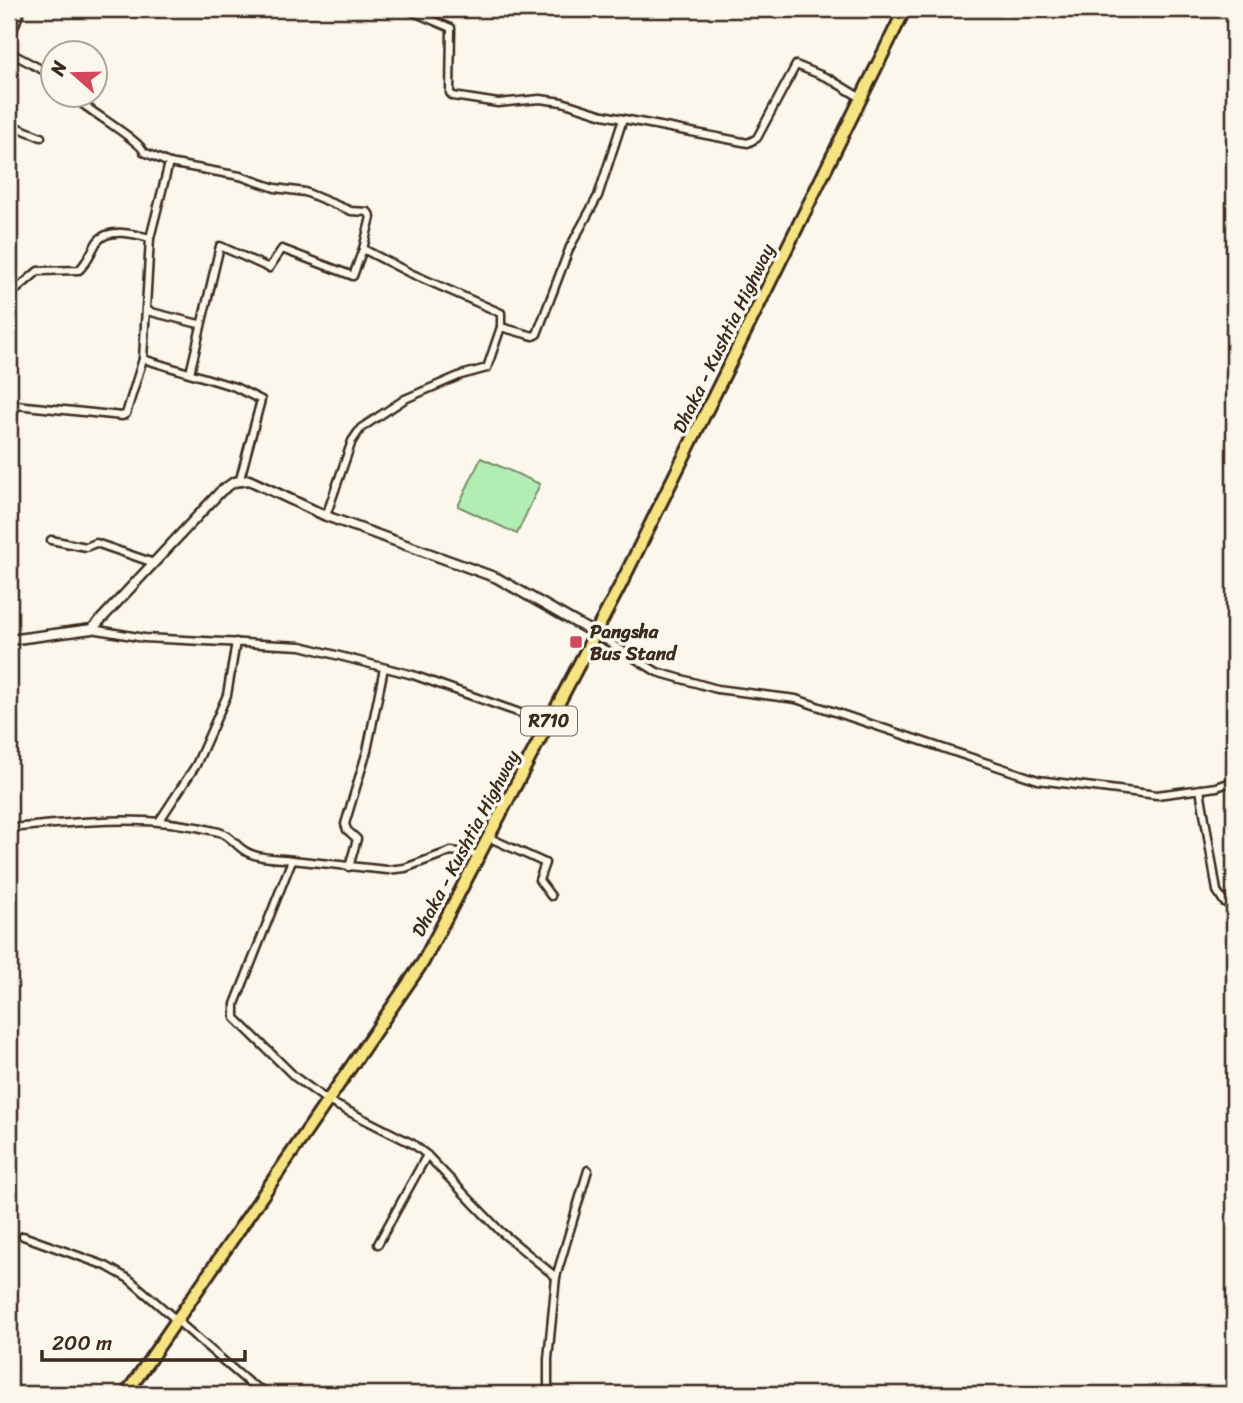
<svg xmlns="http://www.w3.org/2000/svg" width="1243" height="1403" font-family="Sriracha,sans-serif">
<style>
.green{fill:#b2eeb3;stroke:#768c68;stroke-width:2}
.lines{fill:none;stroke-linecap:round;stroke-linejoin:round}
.minor-casing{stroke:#3b2a1e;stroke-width:11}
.tertiary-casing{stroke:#3b2a1e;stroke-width:13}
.primary-casing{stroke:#3b2a1e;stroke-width:16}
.minor{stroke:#fbf7ec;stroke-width:6}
.tertiary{stroke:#fbf7ec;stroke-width:8}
.primary{stroke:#f6e381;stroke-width:10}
.rail{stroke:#3b2a1e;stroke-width:2;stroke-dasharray:10 5;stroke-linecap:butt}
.poi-dot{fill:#d1495b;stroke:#fbf7ec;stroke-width:2.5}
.labels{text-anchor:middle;stroke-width:7;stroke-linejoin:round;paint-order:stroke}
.shield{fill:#fbf7ec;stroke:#75685c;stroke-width:2}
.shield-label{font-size:18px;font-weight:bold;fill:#3b2a1e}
.street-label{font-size:19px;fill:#3b2a1e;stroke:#fbf7ec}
.poi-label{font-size:19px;font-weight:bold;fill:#3b2a1e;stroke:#fbf7ec;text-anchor:start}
</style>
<rect width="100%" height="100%" fill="#fbf7ec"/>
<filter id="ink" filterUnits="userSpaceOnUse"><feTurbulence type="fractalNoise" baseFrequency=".0143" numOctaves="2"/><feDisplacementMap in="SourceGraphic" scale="14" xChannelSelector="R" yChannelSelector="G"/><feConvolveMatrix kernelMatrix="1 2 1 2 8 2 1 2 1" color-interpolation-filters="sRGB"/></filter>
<g filter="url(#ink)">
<path class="green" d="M481,458L540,484L517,534L458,506Z"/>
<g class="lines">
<defs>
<g id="minor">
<path d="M406,9L451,28L450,93L453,96L498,103L540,99L562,102L603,115L748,143L757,138L796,65L828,78L861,98"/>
<path d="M9,41L21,9"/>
<path d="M9,52L52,75"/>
<path d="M70,94C84,108 141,141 144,152L169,163L240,176L275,188L305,192L351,211L368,212L371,217L363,249L410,273L501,313V327"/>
<path d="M9,124L41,137"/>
<path d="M9,296L38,271L79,270C87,263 91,252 97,242C108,227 135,234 150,238"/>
<path d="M147,311L199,324"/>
<path d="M143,359L235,387L261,400L240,479"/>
<path d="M190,373L220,246L269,268L282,249L353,276L363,249"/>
<path d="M9,425L16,405L122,416L126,414L143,359L150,238L169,163"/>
<path d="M326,516L352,441L361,428L405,399L461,375L487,368L501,327L533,336L537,334L570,247L598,196L623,119"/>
<path d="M51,540L86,547L96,543L154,563"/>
<path d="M92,629L144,638L301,646L413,675L548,723"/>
<path d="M594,633L657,672L717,689L796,699L1038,780L1157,795L1217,787L1234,781"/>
<path d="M1200,789L1217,891L1224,902L1234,908"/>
<path d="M160,820L196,765L227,695L236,642"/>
<path d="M9,828C82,822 147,813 219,832C230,835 235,845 245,851C258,859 277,858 292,860"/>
<path d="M490,838L545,863L539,880L551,896"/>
<path d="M481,855L451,851L405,868L387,870L292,860L235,1004V1018L295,1077L328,1101L413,1144L427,1155L500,1231L556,1277"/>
<path d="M349,867L357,839L347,830L345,824L367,751L384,668"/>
<path d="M23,1236L106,1266L129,1279L249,1383L269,1394"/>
<path d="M378,1244L427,1155"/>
<path d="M548,1394V1359L556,1277L588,1170"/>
</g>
<path id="tertiary" d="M9,640L92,629L221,491L234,482L249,480L326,516L497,578L594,633"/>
<path id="primary" d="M126,1394L423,962L620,586L905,9"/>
</defs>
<use href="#minor" class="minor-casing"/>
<use href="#tertiary" class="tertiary-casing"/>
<use href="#primary" class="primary-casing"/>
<use href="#minor" class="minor"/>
<use href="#tertiary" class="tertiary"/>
<use href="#primary" class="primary"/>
<path class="rail" d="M9,13L10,9"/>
</g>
</g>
<rect class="poi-dot" x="569" y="635" width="14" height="14" rx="3.5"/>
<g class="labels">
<rect class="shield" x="521" y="706.5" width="56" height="29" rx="5"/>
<g class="shield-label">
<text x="549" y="727">R710</text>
</g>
<g class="street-label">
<text transform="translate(723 338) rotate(-64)" y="7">Dhaka - Kushtia Highway</text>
<text transform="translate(465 843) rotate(-62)" y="7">Dhaka - Kushtia Highway</text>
</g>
<g class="poi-label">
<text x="590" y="638">Pangsha<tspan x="590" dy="22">Bus Stand</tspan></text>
</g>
</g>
<rect width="1243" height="1403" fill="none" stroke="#fbf7ec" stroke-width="35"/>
<rect x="18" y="18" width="1208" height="1368" fill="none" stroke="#3b2a1e" stroke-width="2.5" filter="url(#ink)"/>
<g transform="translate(74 74) rotate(290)"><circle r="33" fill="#fbf7ec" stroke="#aea59a" stroke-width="2"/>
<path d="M0-5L12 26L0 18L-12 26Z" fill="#d1495b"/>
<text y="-10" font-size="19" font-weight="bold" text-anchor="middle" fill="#3b2a1e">N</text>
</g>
<path d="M42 1350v10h203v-10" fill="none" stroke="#3b2a1e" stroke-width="3.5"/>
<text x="52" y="1350" font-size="21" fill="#3b2a1e" stroke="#fbf7ec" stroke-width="5" paint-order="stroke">200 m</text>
</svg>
